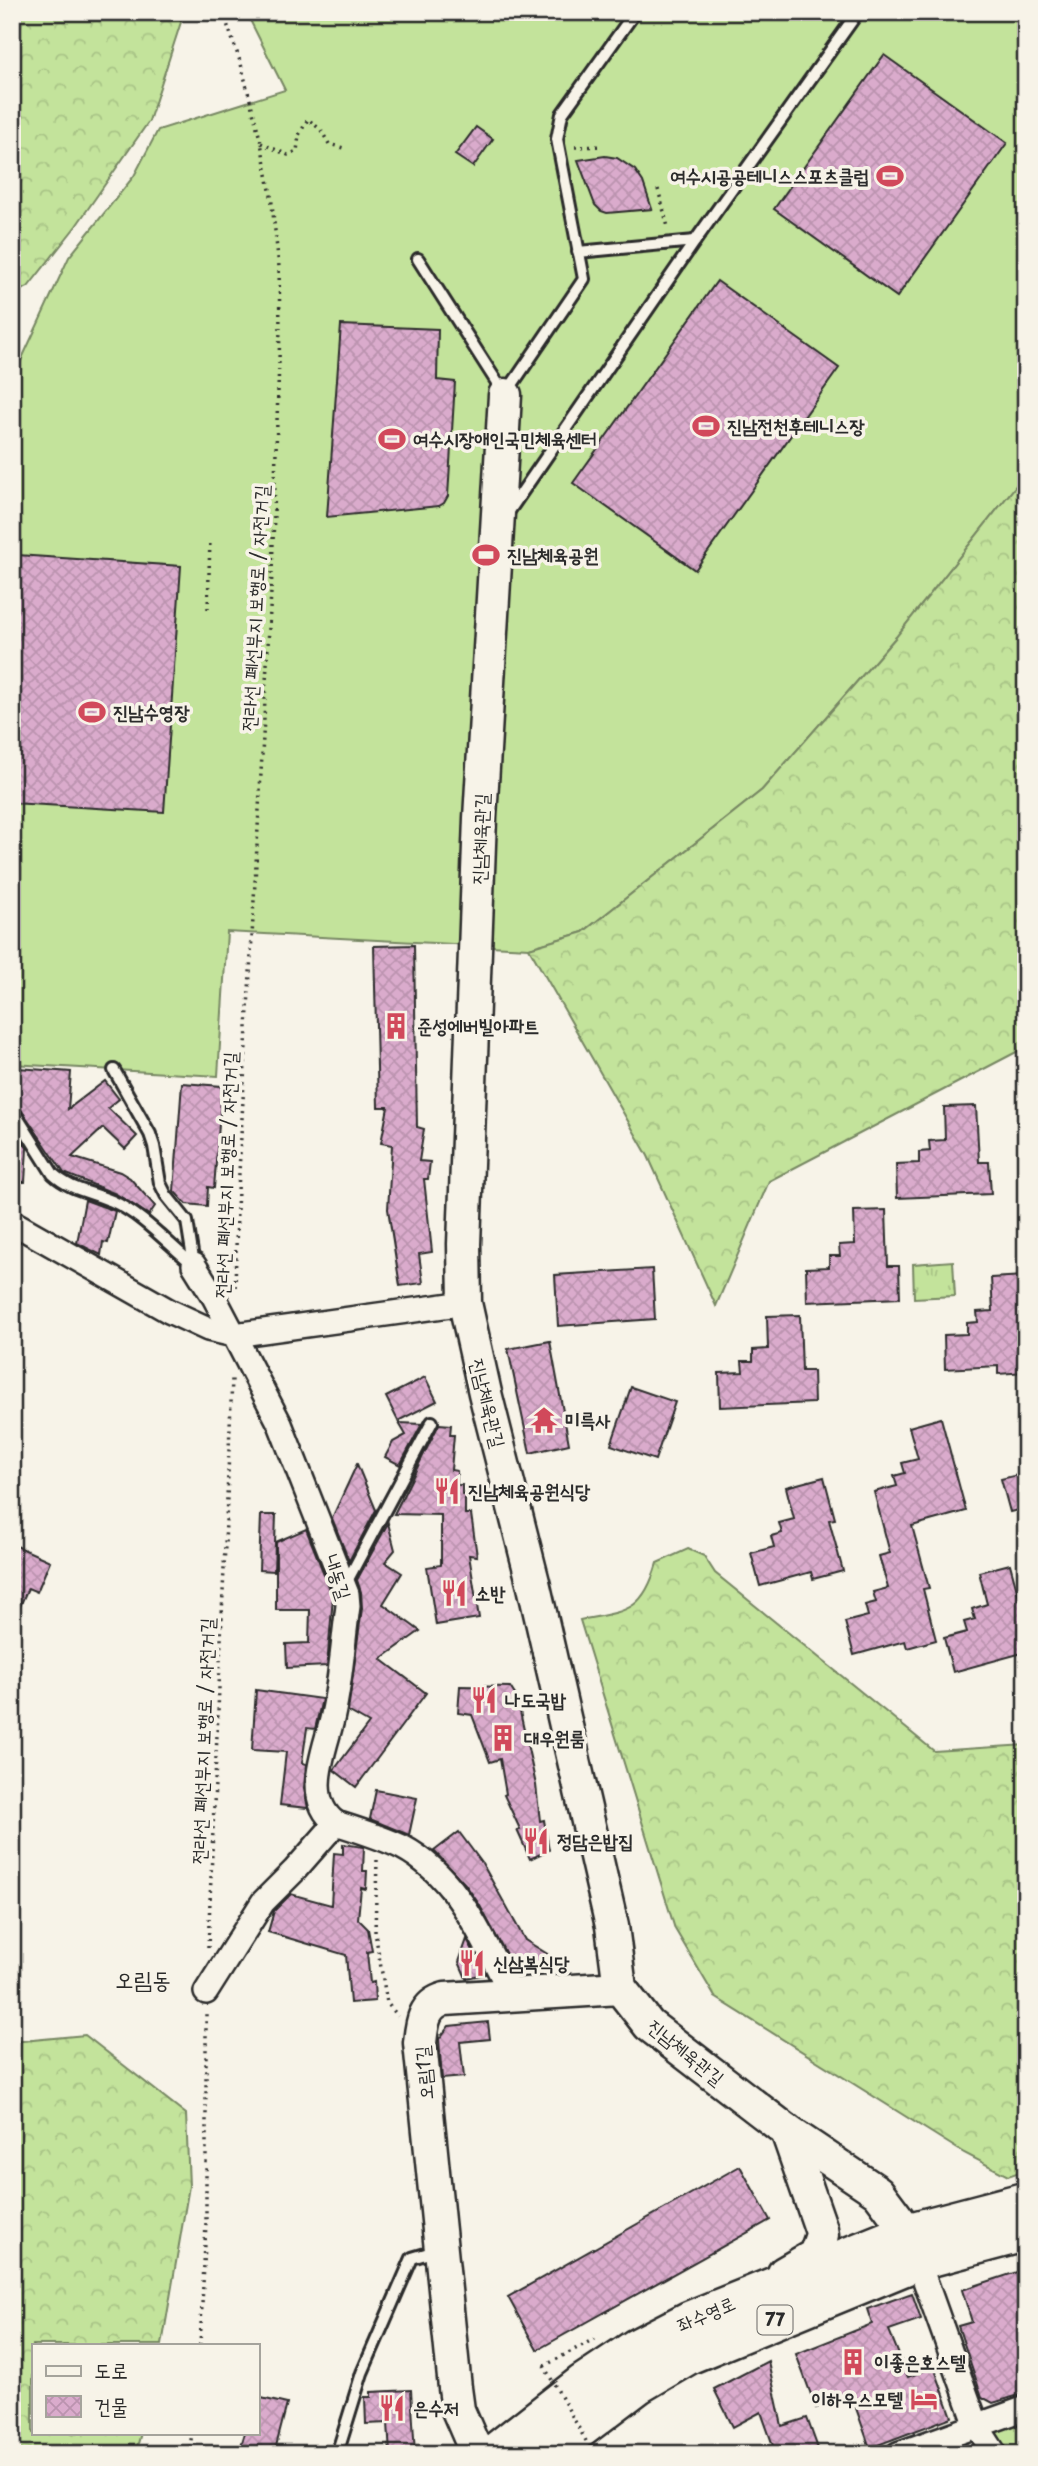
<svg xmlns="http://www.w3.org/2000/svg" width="1038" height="2466" font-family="'Playpen Sans','Poor Story',sans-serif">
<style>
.grass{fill:#c3e39b;stroke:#778763;stroke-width:2}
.forest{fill:url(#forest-crowns);stroke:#778763;stroke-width:2}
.park{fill:url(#park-tufts);stroke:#778763;stroke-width:2}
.building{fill:url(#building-cross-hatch);stroke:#2b2b2b;stroke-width:2}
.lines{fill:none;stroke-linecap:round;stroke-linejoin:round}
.lane-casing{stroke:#2b2b2b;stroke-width:16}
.street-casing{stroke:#2b2b2b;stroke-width:28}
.secondary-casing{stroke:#2b2b2b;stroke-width:37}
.primary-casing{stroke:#2b2b2b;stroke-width:42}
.path{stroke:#2b2b2b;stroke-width:3.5;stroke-dasharray:2 5;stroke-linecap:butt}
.lane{stroke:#f7f3e8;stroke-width:10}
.street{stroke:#f7f3e8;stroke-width:23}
.secondary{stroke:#f7f3e8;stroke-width:32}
.primary{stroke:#f7f3e8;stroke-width:37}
.path-bridge{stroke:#2b2b2b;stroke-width:3.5;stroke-dasharray:2 5;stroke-linecap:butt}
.labels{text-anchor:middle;stroke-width:7;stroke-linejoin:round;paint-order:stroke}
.shield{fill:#f7f3e8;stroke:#686764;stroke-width:2}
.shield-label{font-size:18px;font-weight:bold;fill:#2b2b2b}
.poi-label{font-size:19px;font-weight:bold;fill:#2b2b2b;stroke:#f7f3e8;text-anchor:start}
.street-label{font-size:19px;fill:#2b2b2b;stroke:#f7f3e8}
.quarter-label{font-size:23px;fill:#2b2b2b;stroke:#f7f3e8}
</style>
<defs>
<pattern id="forest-crowns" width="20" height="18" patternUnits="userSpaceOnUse" patternTransform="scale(1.75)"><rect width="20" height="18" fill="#c3e39b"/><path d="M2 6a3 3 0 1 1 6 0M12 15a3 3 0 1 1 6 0" fill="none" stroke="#a8c386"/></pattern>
<pattern id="park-tufts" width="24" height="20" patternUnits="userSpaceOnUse" patternTransform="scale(1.75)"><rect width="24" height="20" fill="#c3e39b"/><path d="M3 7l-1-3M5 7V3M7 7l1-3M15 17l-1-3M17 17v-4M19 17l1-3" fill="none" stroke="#a8c386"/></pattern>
<pattern id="building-cross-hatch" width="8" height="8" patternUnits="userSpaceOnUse" patternTransform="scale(1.75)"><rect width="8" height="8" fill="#daabcc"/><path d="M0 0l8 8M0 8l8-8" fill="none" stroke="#bb93af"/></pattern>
</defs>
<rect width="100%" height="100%" fill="#f7f3e8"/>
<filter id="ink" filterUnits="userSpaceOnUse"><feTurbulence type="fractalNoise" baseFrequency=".0143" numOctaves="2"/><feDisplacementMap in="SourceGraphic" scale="14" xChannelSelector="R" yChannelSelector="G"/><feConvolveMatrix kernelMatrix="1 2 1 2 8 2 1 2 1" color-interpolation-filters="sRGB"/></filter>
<g filter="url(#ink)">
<path class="grass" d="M246,12H1026V473L896,637L762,790L583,932L529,948L227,932L218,1076L12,1064V1009L21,868L12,866V380L69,257L134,176L158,130L285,90Z"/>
<g class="forest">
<path d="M12,12H180L181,22L149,121L76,226L28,287L12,295Z"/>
<path d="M1026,473V1047L769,1181L716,1306L648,1156L529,948L583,932L762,790L896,637Z"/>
<path d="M688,1549L704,1556L715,1573L934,1751L1026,1745V2170L1008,2176L964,2153L715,1997L675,1929L580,1620C627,1611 643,1612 657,1563Z"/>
<path d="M85,2035L186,2114L189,2186L162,2345H33V2433H141L135,2454H12V2042Z"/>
</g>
<g class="park">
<path d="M953,1261L955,1296L914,1298L913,1264Z"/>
<path d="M1026,2418V2454H1001L992,2440L996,2428Z"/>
</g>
<g class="building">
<path d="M884,55L1007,143L897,297L774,209Z"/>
<path d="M476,127L493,139L473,167L455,155Z"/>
<path d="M605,156L617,158L635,170L643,182L652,209L607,213L601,211L595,205L578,160Z"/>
<path d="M717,281L839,368L695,570L573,483Z"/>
<path d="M341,325L438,329L437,380L455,382L448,496L444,503L439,506L327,517Z"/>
<path d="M17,555L181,566L164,812L12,803V621Z"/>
<path d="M414,945L417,1127L424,1129L419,1161L430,1162L428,1179H424L432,1252L419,1254L423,1283L400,1286L388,1209L392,1145L381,1143L388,1107H378L374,946Z"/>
<path d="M18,1068L71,1072L68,1109L105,1081L119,1099L108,1108L137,1136L125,1149L103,1128L72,1157L120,1172L130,1178L155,1206L149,1215L116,1194L64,1173L16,1102Z"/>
<path d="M182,1083L222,1086L214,1188L208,1187L207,1206L186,1204L174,1191Z"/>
<path d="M976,1106L979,1162H989L991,1194L897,1198L896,1164L919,1163V1152L930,1151L929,1141L945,1140L944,1107Z"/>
<path d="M12,1124L27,1148L25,1182H12Z"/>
<path d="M85,1200L115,1211L108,1243L103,1242L101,1255L77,1243Z"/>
<path d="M886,1210L888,1266H899L900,1298L807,1302L806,1268L829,1267V1256H840L839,1245L855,1244L854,1211Z"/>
<path d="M652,1269L655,1319L558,1326L555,1275Z"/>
<path d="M1024,1276L1026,1372L998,1374V1366L945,1369L944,1335L967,1334V1323L978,1322L977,1312L993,1311L991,1278Z"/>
<path d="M800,1315L802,1371H813L814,1403L720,1407L719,1373L743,1372L742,1361H753V1350L768,1349L767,1316Z"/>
<path d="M550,1341L569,1444L530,1453L508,1349Z"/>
<path d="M425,1377L437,1401L398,1421L386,1397Z"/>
<path d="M631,1387L675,1402L655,1460L611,1445Z"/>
<path d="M941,1418L966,1511L912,1526L929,1588L923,1589L936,1640L907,1648L905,1641L854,1655L845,1622L868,1616L865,1605L876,1602L873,1592L888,1588L879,1556L890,1553L874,1492L897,1486L894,1476L905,1473L902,1463L918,1459L909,1427Z"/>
<path d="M399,1423L422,1424L400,1465L385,1457L393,1442L406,1435Z"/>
<path d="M439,1424L451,1425L450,1435H454L451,1470L457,1471V1485H462V1495H465V1514H471L477,1556L469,1555L479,1618L436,1625L427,1567L441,1565V1515L394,1514Z"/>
<path d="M357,1464L376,1510L349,1561L332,1518Z"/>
<path d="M1026,1473V1508L1010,1512L1001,1479Z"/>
<path d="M824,1477L835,1519L829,1520L843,1571L813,1579L811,1572L760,1586L751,1553L774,1547L771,1536L782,1533L779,1523L794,1519L786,1487Z"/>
<path d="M261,1515H276L274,1571L259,1570Z"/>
<path d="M388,1523L395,1550L385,1562L402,1573L383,1604L420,1631L381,1659L426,1693L356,1787L334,1770L369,1723L348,1711L362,1608L361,1592L357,1580Z"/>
<path d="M306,1529L333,1597L327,1666L287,1668L286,1644L309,1643L310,1610H276V1542Z"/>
<path d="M12,1544L50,1561L37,1592L28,1588L12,1624Z"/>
<path d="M1010,1564L1026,1623V1652L953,1672L944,1638L967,1632L964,1622L975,1619L972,1609L987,1604L979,1572Z"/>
<path d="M460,1686L510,1687L517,1698L536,1785L540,1821L544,1820L549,1850L530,1859L517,1830L520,1829L504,1795L506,1794L500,1759L490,1762L472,1715L458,1713Z"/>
<path d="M256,1690L322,1699L315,1729L307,1728L302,1763L306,1764L304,1788L308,1808L280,1805L286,1752L252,1750Z"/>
<path d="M376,1790L417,1798L409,1835L370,1819Z"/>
<path d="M459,1832L482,1863L525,1940L562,1963L514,1969L479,1904L465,1884L434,1851Z"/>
<path d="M343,1844L364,1847L363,1871H367L366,1889L361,1888L358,1919L368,1929L372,1951L367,1952L370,1983L374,1982L375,2001L350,2003L346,1955L268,1932L274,1911L291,1894L331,1905L334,1853L343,1854Z"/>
<path d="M467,1939L478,1960L485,1974L466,1978L459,1962Z"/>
<path d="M488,2022L490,2039L460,2042L464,2077L442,2079L439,2039L449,2026Z"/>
<path d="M740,2166L770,2220L537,2350L508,2297Z"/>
<path d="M1026,2269V2393L993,2403L982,2397L958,2326L972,2322L962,2290Z"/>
<path d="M912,2293L921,2319L889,2330L908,2377L934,2367L952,2417L870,2448L851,2394L816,2408L796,2354L872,2324L867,2309Z"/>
<path d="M768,2361L782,2426L807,2418L820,2454H776L761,2412L733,2427L714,2389Z"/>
<path d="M411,2390L415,2454H390L388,2423L366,2424L365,2397H371V2392Z"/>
<path d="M257,2397L287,2404L274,2454H259L240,2449L245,2433H257Z"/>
</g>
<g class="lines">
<defs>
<g id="lane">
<path d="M578,252L695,241"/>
<path d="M418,259L505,395L584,279L557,139L562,114L635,12"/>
<path d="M507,514L695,241L858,12"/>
<path d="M114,1070L150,1134L154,1146L160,1183L166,1195L187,1221L194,1265"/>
<path d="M12,1109L53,1174C70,1190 92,1192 112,1201C143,1215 168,1244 194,1265"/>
<path d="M345,1585L432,1422"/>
<path d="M337,2454L362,2373L412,2258L439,2250"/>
</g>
<g id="street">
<path d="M12,1222L169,1311L208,1329L234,1335L280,1424L347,1594L348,1606C343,1642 341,1679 333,1715C327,1746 301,1798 336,1823C358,1830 381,1837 402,1847C459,1877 483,1941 512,1995"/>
<path d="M194,1265L214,1297L234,1335L465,1303"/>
<path d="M206,1992L263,1902L294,1871L336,1823"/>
<path d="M918,2261L977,2426L995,2454"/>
<path d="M898,2454L1026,2408"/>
</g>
<g id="secondary">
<path d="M505,395L480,818L464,1244L465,1303L485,1393L533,1582L612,1926L620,1988L649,2025L787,2131L878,2192L908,2232L915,2253"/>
<path d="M784,2273L815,2255L822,2235L821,2229L787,2131"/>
<path d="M477,2454L458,2410L455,2388L420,2043C422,2024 423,2005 445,1999L620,1988"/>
</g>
<g id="primary">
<path d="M493,2454L582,2384L636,2348L690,2320L908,2232L1026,2201"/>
<path d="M547,2454L638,2385L689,2355L918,2261L1026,2232"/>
</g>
</defs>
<use href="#lane" class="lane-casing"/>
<use href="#street" class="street-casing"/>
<use href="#secondary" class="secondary-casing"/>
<use href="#primary" class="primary-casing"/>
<g class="path">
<path d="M223,12L241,64L261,143L271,195L279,267L280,330L272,573L237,1209L235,1290"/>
<path d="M261,143L288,155L297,151L299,135L308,119L321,130L329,144L347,149"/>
<path d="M575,147L602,146"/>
<path d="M658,189L668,227"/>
<path d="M208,609L210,539"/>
<path d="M377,1860L375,1932L387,2003L398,2016"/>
<path d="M208,1948L232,1379"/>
<path d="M200,2345L206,2224V2012"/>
<path d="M544,2366L594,2339"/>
<path d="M191,2447L209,2454"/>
<path d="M189,2454L192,2433"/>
</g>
<use href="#lane" class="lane"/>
<use href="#street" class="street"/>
<use href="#secondary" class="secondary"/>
<use href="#primary" class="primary"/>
<path class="path-bridge" d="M544,2366L590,2448"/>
</g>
</g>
<defs>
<symbol id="stadium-bare" viewBox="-9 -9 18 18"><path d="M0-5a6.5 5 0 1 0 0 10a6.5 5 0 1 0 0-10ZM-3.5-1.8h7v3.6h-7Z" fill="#d1495b" stroke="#f7f3e8" stroke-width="2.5" paint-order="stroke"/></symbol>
<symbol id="building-bare" viewBox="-9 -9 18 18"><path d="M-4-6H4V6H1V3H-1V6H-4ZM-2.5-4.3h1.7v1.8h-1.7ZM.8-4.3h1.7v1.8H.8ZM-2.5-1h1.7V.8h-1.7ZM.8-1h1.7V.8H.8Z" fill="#d1495b" stroke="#f7f3e8" stroke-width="2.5" paint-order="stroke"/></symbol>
<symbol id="temple-bare" viewBox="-9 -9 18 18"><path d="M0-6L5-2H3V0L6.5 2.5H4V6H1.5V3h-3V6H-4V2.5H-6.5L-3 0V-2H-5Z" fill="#d1495b" stroke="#f7f3e8" stroke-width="2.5" paint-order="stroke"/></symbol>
<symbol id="restaurant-bare" viewBox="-9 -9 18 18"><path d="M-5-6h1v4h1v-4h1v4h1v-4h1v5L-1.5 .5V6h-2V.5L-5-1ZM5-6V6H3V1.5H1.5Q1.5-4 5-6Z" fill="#d1495b" stroke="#f7f3e8" stroke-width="2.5" paint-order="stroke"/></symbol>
<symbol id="hotel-bare" viewBox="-9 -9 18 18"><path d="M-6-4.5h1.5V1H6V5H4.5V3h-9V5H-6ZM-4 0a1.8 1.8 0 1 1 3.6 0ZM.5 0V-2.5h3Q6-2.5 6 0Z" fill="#d1495b" stroke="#f7f3e8" stroke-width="2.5" paint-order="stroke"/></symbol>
</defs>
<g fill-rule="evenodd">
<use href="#stadium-bare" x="871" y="157" width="38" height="38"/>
<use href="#stadium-bare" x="687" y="407" width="38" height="38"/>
<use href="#stadium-bare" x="373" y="420" width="38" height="38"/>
<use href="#stadium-bare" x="467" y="536" width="38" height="38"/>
<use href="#stadium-bare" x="73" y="693" width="38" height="38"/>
<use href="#building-bare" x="377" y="1007" width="38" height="38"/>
<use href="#temple-bare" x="525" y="1401" width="38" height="38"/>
<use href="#restaurant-bare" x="428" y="1472" width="38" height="38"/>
<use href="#restaurant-bare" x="435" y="1574" width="38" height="38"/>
<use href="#restaurant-bare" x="465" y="1681" width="38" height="38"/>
<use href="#building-bare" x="484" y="1719" width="38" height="38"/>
<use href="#restaurant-bare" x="517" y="1822" width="38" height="38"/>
<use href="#restaurant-bare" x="453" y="1944" width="38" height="38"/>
<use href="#building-bare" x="834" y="2343" width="38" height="38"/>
<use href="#hotel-bare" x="905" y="2380" width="38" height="38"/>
<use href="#restaurant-bare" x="373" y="2389" width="38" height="38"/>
</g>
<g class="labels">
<rect class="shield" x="757.5" y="2305.5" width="35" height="29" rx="5"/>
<g class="shield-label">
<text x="775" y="2326">77</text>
</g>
<g class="poi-label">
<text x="869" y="183" text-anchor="end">여수시공공테니스스포츠클럽</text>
<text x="727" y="433">진남전천후테니스장</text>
<text x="413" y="446">여수시장애인국민체육센터</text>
<text x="507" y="562">진남체육공원</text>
<text x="113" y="719">진남수영장</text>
<text x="417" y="1033">준성에버빌아파트</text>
<text x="565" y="1427">미륵사</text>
<text x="468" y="1498">진남체육공원식당</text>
<text x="475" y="1600">소반</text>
<text x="505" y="1707">나도국밥</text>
<text x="524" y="1745">대우원룸</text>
<text x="557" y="1848">정담은밥집</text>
<text x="493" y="1970">신삼복식당</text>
<text x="874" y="2369">이좋은호스텔</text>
<text x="903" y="2406" text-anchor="end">이하우스모텔</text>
<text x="413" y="2415">은수저</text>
</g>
<g class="street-label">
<text transform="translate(255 608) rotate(-87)" y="7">전라선 폐선부지 보행로 / 자전거길</text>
<text transform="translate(480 839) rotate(-88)" y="7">진남체육관길</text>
<text transform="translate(226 1175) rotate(-88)" y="7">전라선 폐선부지 보행로 / 자전거길</text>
<text transform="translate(488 1403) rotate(76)" y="7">진남체육관길</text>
<text transform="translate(338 1577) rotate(72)" y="7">내동길</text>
<text transform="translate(203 1741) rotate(-88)" y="7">전라선 폐선부지 보행로 / 자전거길</text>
<text transform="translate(686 2052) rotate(39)" y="7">진남체육관길</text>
<text transform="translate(424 2073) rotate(-95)" y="7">오림1길</text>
<text transform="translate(706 2314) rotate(-24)" y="7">좌수영로</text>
</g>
<g class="quarter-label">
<text x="143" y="1988">오림동</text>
</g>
</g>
<rect width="1038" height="2466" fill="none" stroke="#f7f3e8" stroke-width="42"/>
<rect x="21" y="21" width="996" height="2424" fill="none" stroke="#2b2b2b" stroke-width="2.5" filter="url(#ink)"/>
<rect x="32" y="2344" width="228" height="91" fill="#f7f3e8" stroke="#a5a39c" stroke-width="2"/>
<rect x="46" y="2366" width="35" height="10" fill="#f7f3e8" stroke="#a5a39c" stroke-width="2"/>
<text x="94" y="2378" font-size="21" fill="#2b2b2b">도로</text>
<rect x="46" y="2396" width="35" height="21" fill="url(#building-cross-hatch)" stroke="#a5a39c" stroke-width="2"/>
<text x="94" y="2414" font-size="21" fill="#2b2b2b">건물</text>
</svg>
